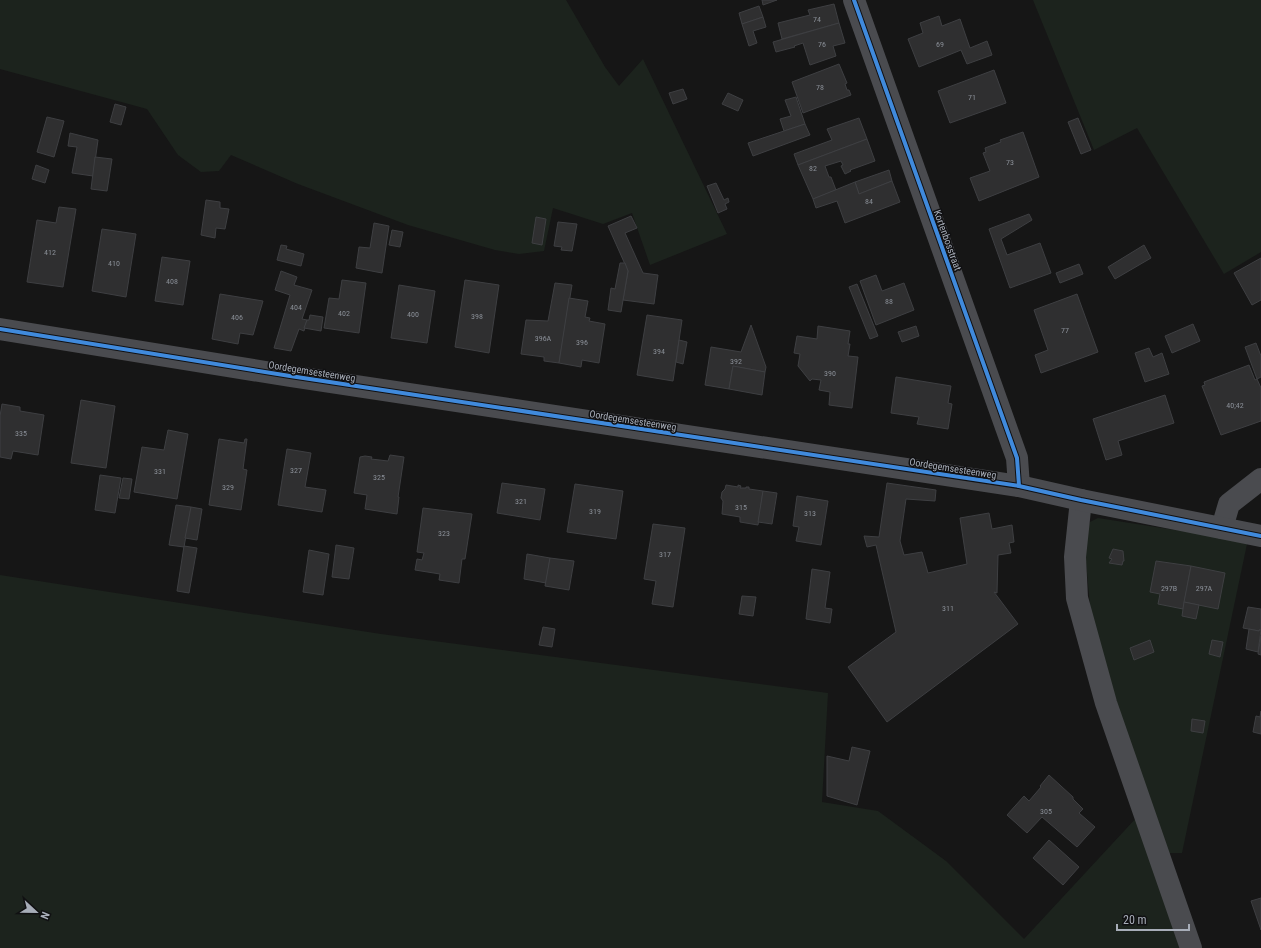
<svg xmlns="http://www.w3.org/2000/svg" width="1261" height="948" font-family="'Roboto Condensed',sans-serif">
<style>
.green{fill:#1c231d}
.building{fill:#2f2f30;stroke:#3e3f42}
.lines{fill:none;stroke-linecap:round;stroke-linejoin:round}
.minor{stroke:#4a4b4f;stroke-width:22}
.tertiary{stroke:#4a4b4f;stroke-width:22}
.cycleway-casing{stroke:#101012;stroke-width:6}
.cycleway{stroke:#408adc;stroke-width:4}
.labels{text-anchor:middle;stroke-width:3;stroke-linejoin:round;paint-order:stroke}
.number-label{font-size:8px;fill:#898e96}
.street-label{font-size:10px;fill:#a7adb8;stroke:#101012}
</style>
<rect width="100%" height="100%" fill="#161616"/>
<g class="green">
<path d="M0,0H566L605,67L619,86L643,59L727,234L650,265L632,213L603,224L553,208L544,251L519,254L495,250L408,225L298,184L231,155L219,171L201,172L178,155L147,109L0,69Z"/>
<path d="M1033,0H1261V252L1224,274L1137,128L1094,150Z"/>
<path d="M1098,518L1207,535L1247,544L1182,853H1163L1124,735L1091,616L1085,551L1086,531L1090,522Z"/>
<path d="M0,575L381,634L828,693L822,802L878,811L946,861L1024,939L1138,816L1182,948H0Z"/>
</g>
<g class="building">
<path d="M762,0H777L763,5Z"/>
<path d="M834,4L839,23L782,39L778,23L810,15L808,10Z"/>
<path d="M759,6L763,17L742,24L739,13Z"/>
<path d="M939,16L942,26L960,19L970,48L987,41L992,55L967,64L961,50L919,67L908,39L923,33L920,23Z"/>
<path d="M763,17L766,27L753,31L757,43L749,46L742,24Z"/>
<path d="M839,23L845,43L833,46L836,56L810,65L803,43L794,46L795,47L776,52L773,42Z"/>
<path d="M839,64L847,83L845,84L847,90H849L851,95L803,113L792,82Z"/>
<path d="M994,70L1006,103L950,123L938,91Z"/>
<path d="M683,89L687,99L673,104L669,93Z"/>
<path d="M728,93L743,100L738,111L722,104Z"/>
<path d="M796,97L805,124L784,131L780,119L791,116L785,100Z"/>
<path d="M115,104L126,107L121,125L110,122Z"/>
<path d="M47,117L64,121L54,157L37,152Z"/>
<path d="M859,118L867,139L798,165L794,154L832,140L827,129Z"/>
<path d="M1078,118L1091,150L1081,154L1068,122Z"/>
<path d="M805,124L810,135L753,156L748,143Z"/>
<path d="M1023,132L1039,177L979,201L970,178L990,171L983,153L986,152L985,148L1001,142L1000,140Z"/>
<path d="M70,133L98,140L93,176L72,173L77,147L68,146Z"/>
<path d="M867,139L875,161L850,170L851,171L845,174L841,166L843,165L841,161L825,166L829,177H831L836,190L813,199L798,165Z"/>
<path d="M95,157L112,159L107,191L91,189Z"/>
<path d="M36,165L49,170L45,183L32,179Z"/>
<path d="M889,170L892,181L859,194L855,182Z"/>
<path d="M892,181L900,202L845,223L837,201L816,208L813,199L855,182L859,194Z"/>
<path d="M716,183L724,200L728,198L729,202L725,204L727,209L718,213L707,186Z"/>
<path d="M206,200L220,202V208L229,209L225,229L216,228L215,238L201,235Z"/>
<path d="M59,207L76,209L63,287L27,282L37,220L56,223Z"/>
<path d="M1029,214L1032,220L1001,239L1007,255L1040,243L1051,273L1010,288L989,229Z"/>
<path d="M631,216L637,228L625,233L643,273L658,275L654,304L623,300L628,271L608,226Z"/>
<path d="M536,217L546,219L542,245L532,243Z"/>
<path d="M558,222L577,224L572,251L561,250L562,247L554,246Z"/>
<path d="M374,223L389,226L382,273L356,268L359,247L370,248Z"/>
<path d="M102,229L136,234L126,297L92,291Z"/>
<path d="M392,230L403,232L400,247L389,245Z"/>
<path d="M281,245L287,246L286,249L304,254L301,266L277,260Z"/>
<path d="M1144,245L1151,258L1115,279L1108,267Z"/>
<path d="M162,257L190,261L183,305L155,301Z"/>
<path d="M1261,258V300L1252,305L1234,273Z"/>
<path d="M620,263H625L628,271L621,312L608,310L611,288L615,289Z"/>
<path d="M1079,264L1083,274L1060,283L1056,273Z"/>
<path d="M281,271L297,277L294,285L312,290L302,319L307,320L304,331L299,329L291,351L274,348L290,295L275,290Z"/>
<path d="M876,275L882,291L904,283L914,310L876,325L860,281Z"/>
<path d="M342,280L366,283L359,333L324,328L329,298L339,299Z"/>
<path d="M465,280L499,285L489,353L455,347Z"/>
<path d="M555,283L572,285L559,363L544,361V357L521,354L526,320L548,321Z"/>
<path d="M857,284L878,336L870,339L849,287Z"/>
<path d="M399,285L435,291L427,343L391,338Z"/>
<path d="M220,294L263,301L253,335L240,333L238,344L212,339Z"/>
<path d="M1077,294L1098,352L1041,373L1035,355L1048,350L1034,310Z"/>
<path d="M569,298L588,301L585,317L590,318L589,321L605,324L599,363L582,360L581,367L559,363Z"/>
<path d="M310,315L323,317L321,331L304,328L307,320H309Z"/>
<path d="M647,315L682,320L673,381L637,375Z"/>
<path d="M1193,324L1200,341L1172,353L1165,336Z"/>
<path d="M751,325L766,367L765,372L733,366L729,389L705,385L711,347L741,352Z"/>
<path d="M818,326L850,331L848,344H850L848,356L858,357L852,408L829,405L830,392L819,390L821,380L812,379L810,381L798,366L800,354L794,353L797,336L817,339Z"/>
<path d="M916,326L919,336L902,342L898,332Z"/>
<path d="M679,340L687,342L683,364L676,362Z"/>
<path d="M1256,343L1261,356V377L1257,379L1245,347Z"/>
<path d="M1149,348L1153,357L1162,353L1169,374L1145,382L1135,353Z"/>
<path d="M1249,365L1255,380L1257,379L1261,388V421L1221,435L1202,386L1205,385L1204,382Z"/>
<path d="M733,366L765,372L762,395L729,389Z"/>
<path d="M896,377L951,386L948,403L952,404L948,429L917,424L919,417L891,413Z"/>
<path d="M1165,395L1174,423L1118,441L1122,455L1106,460L1093,419Z"/>
<path d="M81,400L115,406L106,468L71,463Z"/>
<path d="M2,404L20,407V411L44,415L38,455L13,451L11,459L0,457V416Z"/>
<path d="M168,430L188,434L177,499L134,492L142,447L164,450Z"/>
<path d="M219,439L244,443L245,439H247L243,469L247,470L241,510L209,505Z"/>
<path d="M287,449L311,453L305,487L326,490L322,512L278,505Z"/>
<path d="M390,455L404,457L398,497H399L397,514L365,509L367,495L354,493L360,457L365,456L372,457L371,459L388,461Z"/>
<path d="M100,475L121,478L115,513L95,510Z"/>
<path d="M123,478L132,479L129,499L119,498Z"/>
<path d="M502,483L545,489L540,520L497,513Z"/>
<path d="M887,483L936,490L935,501L906,499L900,541L904,555L922,552L928,573L967,564L960,518L989,513L992,529L1012,525L1014,542L1009,543L1011,553L998,555L997,593L994,592L1018,624L887,722L848,667L896,632L876,545L867,547L864,536L879,537Z"/>
<path d="M575,484L623,491L616,539L567,532Z"/>
<path d="M726,485L738,487V485L741,486L740,488H746V487H749V489L763,491L758,525L740,522V517L722,514L723,501L721,498L722,492L725,489Z"/>
<path d="M763,491L777,493L772,524L758,522Z"/>
<path d="M797,496L828,501L821,545L796,541L799,527L793,526Z"/>
<path d="M176,505L191,507L184,547L169,545Z"/>
<path d="M191,507L202,509L197,540L185,538Z"/>
<path d="M423,508L472,514L465,559H462L459,583L439,580L440,574L415,570L417,559L422,560L424,553L417,552Z"/>
<path d="M653,524L685,528L673,607L652,604L656,581L644,579Z"/>
<path d="M336,545L354,548L349,579L332,577Z"/>
<path d="M184,546L197,548L189,593L177,591Z"/>
<path d="M1113,549L1123,551L1124,561H1123L1122,565L1109,563L1112,559L1109,558Z"/>
<path d="M309,550L329,554L323,595L303,592Z"/>
<path d="M527,554L550,558L546,583L524,579Z"/>
<path d="M550,558L574,561L569,590L545,586Z"/>
<path d="M1156,561L1191,566L1183,609L1158,604L1160,594L1150,592Z"/>
<path d="M1191,566L1225,573L1218,609L1184,602Z"/>
<path d="M812,569L830,572L825,608L832,609L830,623L806,619Z"/>
<path d="M742,596L756,597L753,616L739,614Z"/>
<path d="M1184,602L1199,605L1196,619L1182,616Z"/>
<path d="M1248,607L1261,609V630H1259V631L1243,628Z"/>
<path d="M543,627L555,629L552,647L539,645Z"/>
<path d="M1249,629L1259,631V630H1261L1258,652L1246,649Z"/>
<path d="M1261,636V655L1258,654Z"/>
<path d="M1150,640L1154,652L1134,660L1130,648Z"/>
<path d="M1212,640L1223,642L1220,657L1209,654Z"/>
<path d="M1261,711V734L1253,732L1256,716L1260,717Z"/>
<path d="M1192,719L1205,721L1203,733L1191,731Z"/>
<path d="M852,747L870,751L857,805L827,796V756L849,761Z"/>
<path d="M1049,775L1073,797V799L1083,809L1079,813L1095,827L1077,847L1042,817L1027,833L1007,815L1024,796L1029,801L1041,787L1040,786Z"/>
<path d="M1049,840L1079,867L1063,885L1033,858Z"/>
<path d="M1261,898V930L1251,901Z"/>
</g>
<g class="lines">
<g class="minor">
<path d="M854,0L1017,458L1019,486"/>
<path d="M1081,500L1075,557L1077,598L1106,703L1191,948"/>
<path d="M1222,528L1229,504L1261,479"/>
</g>
<path class="tertiary" d="M0,329L290,376L1019,486L1081,500L1261,536"/>
<defs>
<g id="cycleway">
<path d="M854,0L1017,458L1019,486"/>
<path d="M0,329L290,376L1019,486L1081,500L1261,536"/>
</g>
</defs>
<use href="#cycleway" class="cycleway-casing"/>
<use href="#cycleway" class="cycleway"/>
</g>
<g class="labels">
<g class="number-label">
<text x="817" y="22">74</text>
<text x="822" y="47">76</text>
<text x="940" y="47">69</text>
<text x="820" y="90">78</text>
<text x="972" y="100">71</text>
<text x="1010" y="165">73</text>
<text x="813" y="171">82</text>
<text x="869" y="204">84</text>
<text x="50" y="255">412</text>
<text x="114" y="266">410</text>
<text x="172" y="284">408</text>
<text x="889" y="304">88</text>
<text x="296" y="310">404</text>
<text x="344" y="316">402</text>
<text x="413" y="317">400</text>
<text x="477" y="319">398</text>
<text x="237" y="320">406</text>
<text x="1065" y="333">77</text>
<text x="543" y="341">396A</text>
<text x="582" y="345">396</text>
<text x="659" y="354">394</text>
<text x="736" y="364">392</text>
<text x="830" y="376">390</text>
<text x="1235" y="408">40;42</text>
<text x="21" y="436">335</text>
<text x="296" y="473">327</text>
<text x="160" y="474">331</text>
<text x="379" y="480">325</text>
<text x="228" y="490">329</text>
<text x="521" y="504">321</text>
<text x="741" y="510">315</text>
<text x="595" y="514">319</text>
<text x="810" y="516">313</text>
<text x="444" y="536">323</text>
<text x="665" y="557">317</text>
<text x="1169" y="591">297B</text>
<text x="1204" y="591">297A</text>
<text x="948" y="611">311</text>
<text x="1046" y="814">305</text>
</g>
<g class="street-label">
<text transform="translate(948 240) rotate(70)" y="4">Kortenbosstraat</text>
<text transform="translate(312 371) rotate(9)" y="4">Oordegemsesteenweg</text>
<text transform="translate(633 420) rotate(9)" y="4">Oordegemsesteenweg</text>
<text transform="translate(953 468) rotate(9)" y="4">Oordegemsesteenweg</text>
</g>
</g>
<g transform="translate(36 912) rotate(112)" stroke="#101012" stroke-width="3" paint-order="stroke">
<path d="M0-3L7 15L0 10L-7 15Z" fill="#a7adb8"/>
<text y="-6" font-size="11" font-weight="bold" text-anchor="middle" fill="#a7adb8">N</text>
</g>
<path d="M1117 924v6h72v-6" fill="none" stroke="#a7adb8" stroke-width="2"/>
<text x="1123" y="924" font-size="12" fill="#a7adb8" stroke="#101012" stroke-width="3" paint-order="stroke">20 m</text>
</svg>
